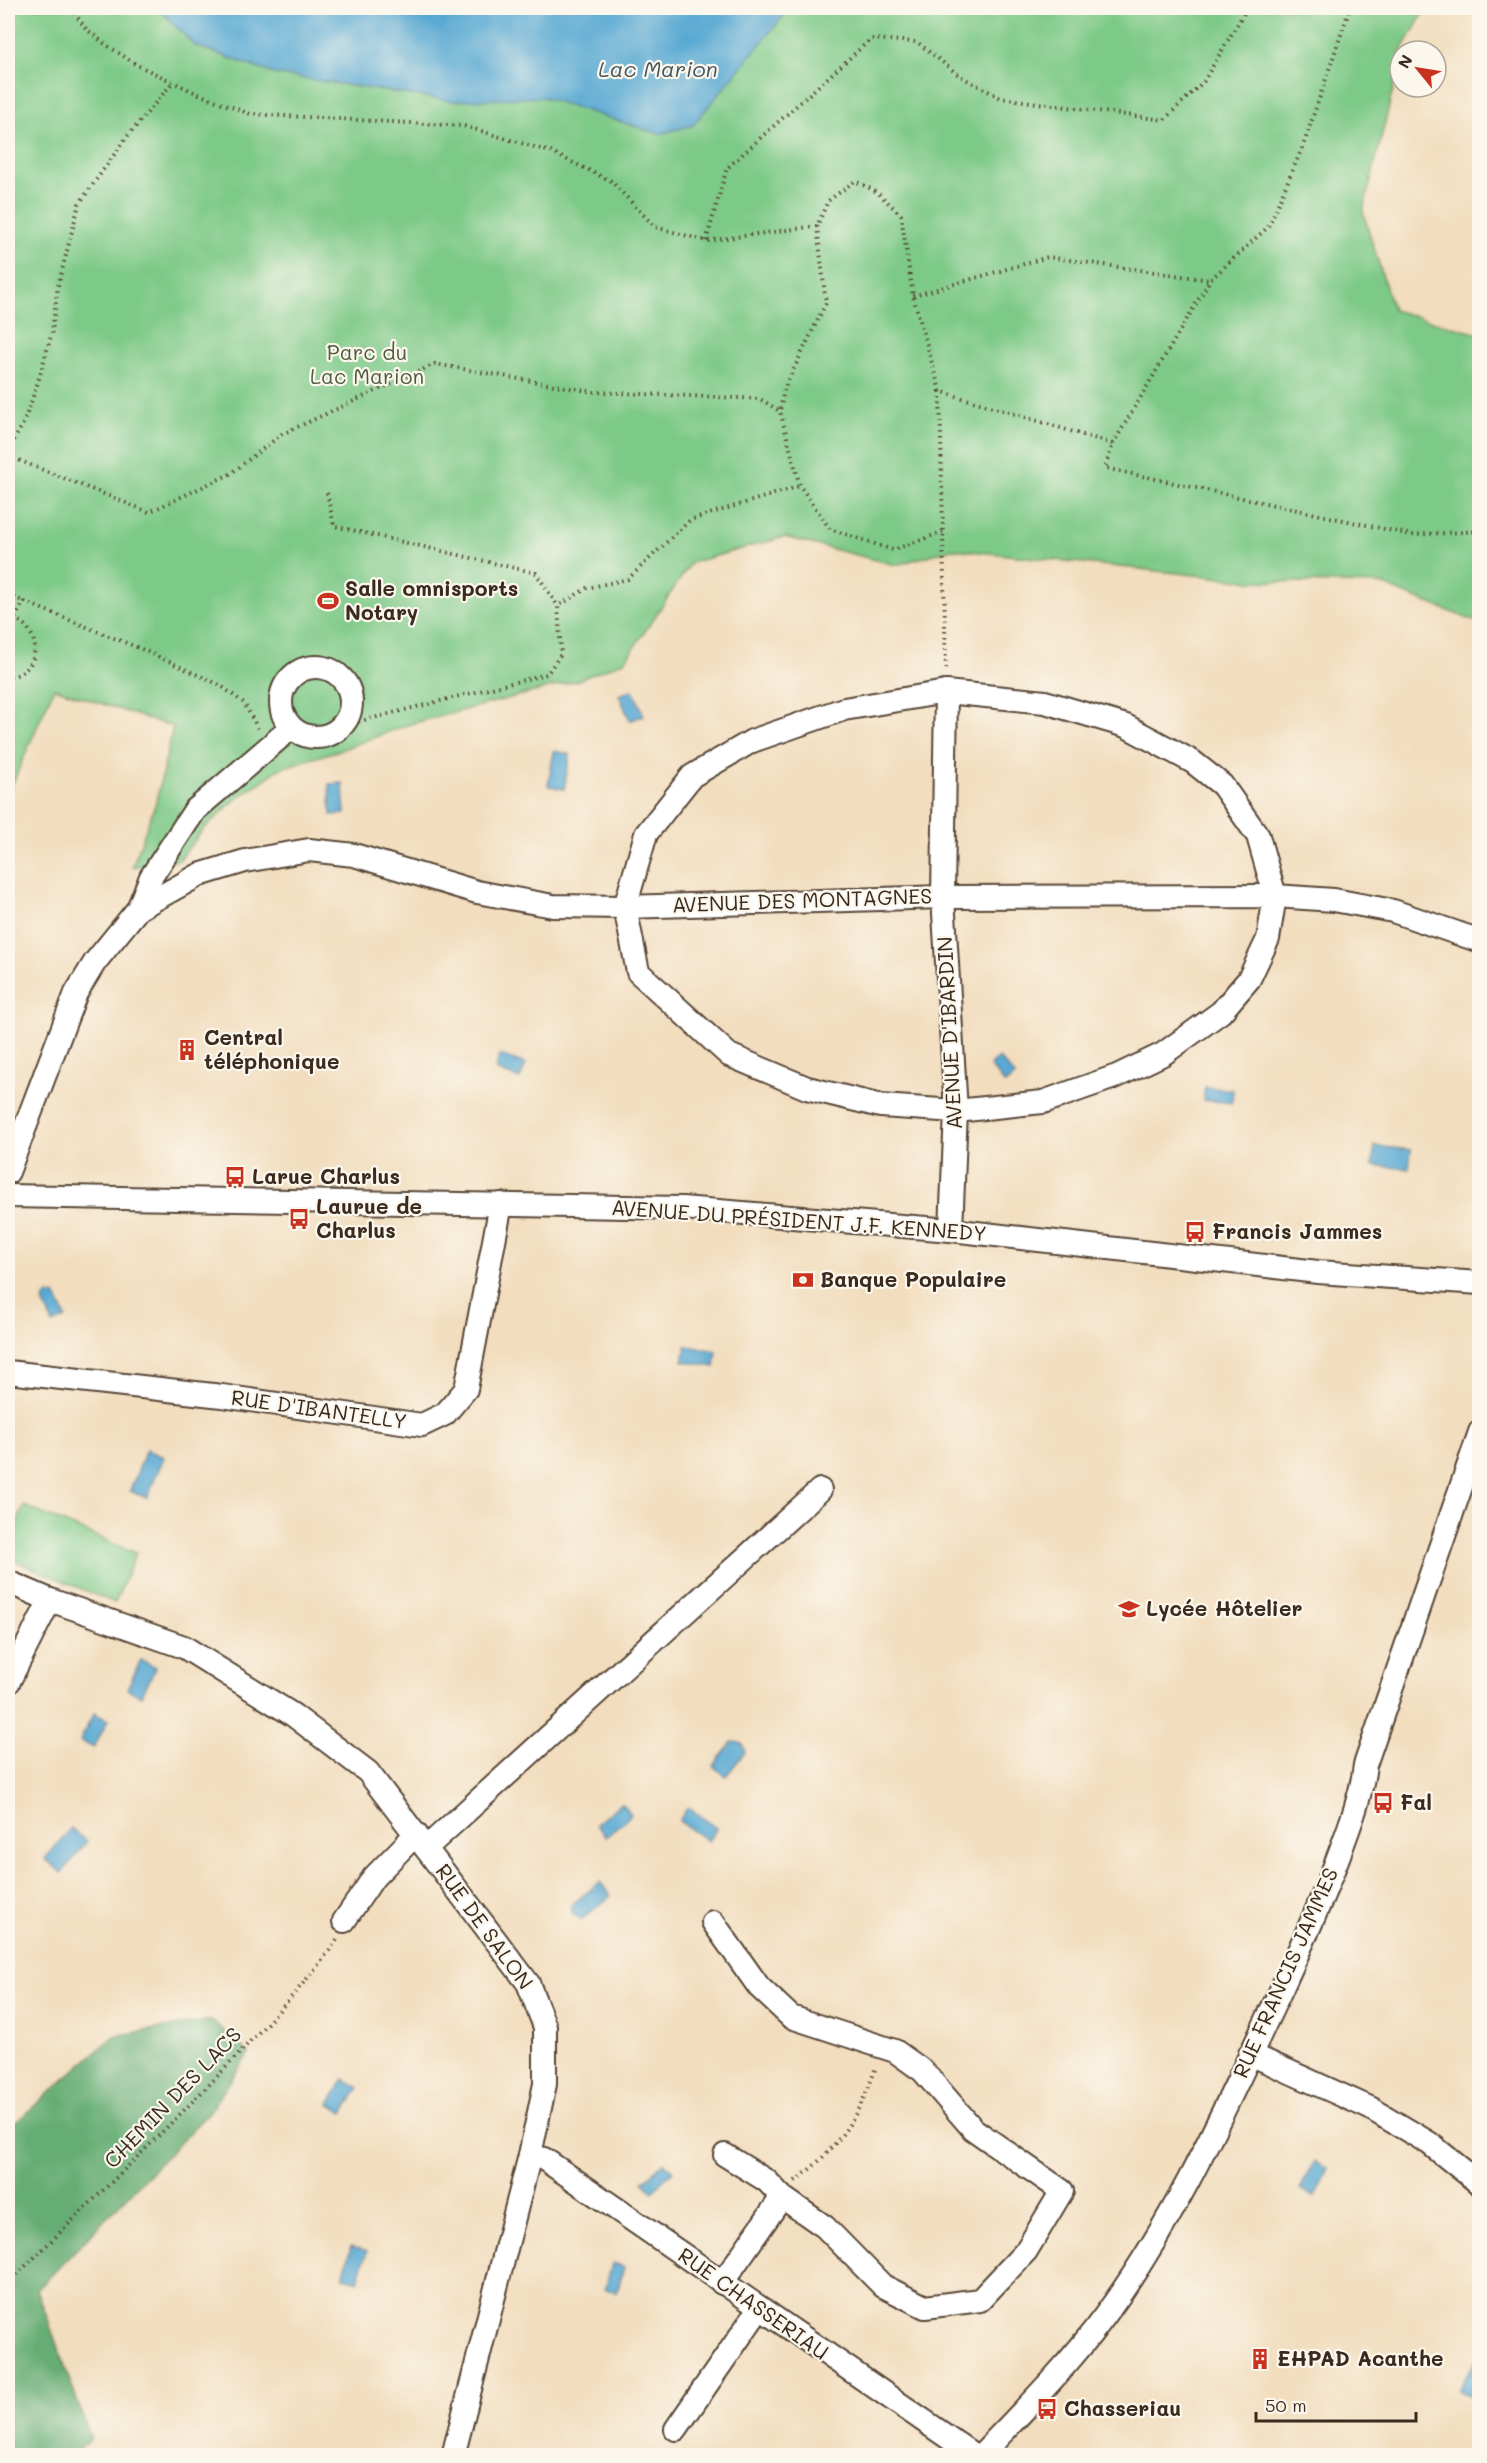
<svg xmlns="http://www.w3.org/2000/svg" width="1487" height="2463" font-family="Mali,sans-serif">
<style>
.green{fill:#7dc987;stroke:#5c7a52;stroke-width:1.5}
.forest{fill:#66ad74;stroke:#506c49;stroke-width:1.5}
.water{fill:#59a9d3;stroke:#4a6a78;stroke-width:1.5}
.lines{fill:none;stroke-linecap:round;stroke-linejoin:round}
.minor-casing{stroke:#564536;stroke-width:26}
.path{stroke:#564536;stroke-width:4;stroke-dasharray:1.5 4.5;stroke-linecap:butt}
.minor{stroke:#fff;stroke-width:22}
.labels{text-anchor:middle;stroke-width:4.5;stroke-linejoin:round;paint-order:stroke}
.park-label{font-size:21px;fill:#4f5a3e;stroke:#fbf7ec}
.poi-label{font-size:21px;font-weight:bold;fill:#3b2a1e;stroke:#fbf7ec;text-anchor:start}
.street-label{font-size:21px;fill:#3b2a1e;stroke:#fbf7ec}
.water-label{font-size:22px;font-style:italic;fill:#46565d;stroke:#fbf7ec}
</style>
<rect width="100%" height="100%" fill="#fbf7ec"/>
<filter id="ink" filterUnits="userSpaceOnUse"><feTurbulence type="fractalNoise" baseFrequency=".0167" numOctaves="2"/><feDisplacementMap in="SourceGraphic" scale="12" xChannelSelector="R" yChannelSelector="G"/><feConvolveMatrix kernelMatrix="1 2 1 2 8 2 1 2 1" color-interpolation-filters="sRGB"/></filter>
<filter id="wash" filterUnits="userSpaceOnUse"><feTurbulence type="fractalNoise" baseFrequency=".008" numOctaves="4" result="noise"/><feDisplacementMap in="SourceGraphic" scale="24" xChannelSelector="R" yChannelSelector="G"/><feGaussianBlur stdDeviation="1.35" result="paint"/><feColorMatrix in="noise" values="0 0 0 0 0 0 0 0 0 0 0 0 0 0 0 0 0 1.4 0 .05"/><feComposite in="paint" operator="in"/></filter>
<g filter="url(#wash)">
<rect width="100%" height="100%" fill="#f2ddbe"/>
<g class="green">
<path d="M8,8H1426L1402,51H1400V61L1363,212L1393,310L1479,334V623L1380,584L1251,581L952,549L896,565L784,537L691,563L625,661L576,681L410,724L343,749L281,768L236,799L203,830L179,860L132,867L156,802L173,727L54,688L8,794Z"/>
<path d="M24,1506L136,1553L115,1603L8,1558V1546Z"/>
</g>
<path class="forest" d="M212,2020L249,2053L210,2111L37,2290L91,2439L74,2455H8V2129L114,2036Z"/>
<g class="water">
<path d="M158,8H790L693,125L659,134L543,97L452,101L274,74L194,45Z"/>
<path d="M633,690L644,715L630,721L619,695Z"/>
<path d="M554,751L570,754L564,789L548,786Z"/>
<path d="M343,783L345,814L331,815L329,784Z"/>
<path d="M500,1055L526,1064L520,1079L495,1070Z"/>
<path d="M999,1058L1015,1076L1005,1084L990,1066Z"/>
<path d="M1205,1087L1233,1090L1232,1103L1203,1100Z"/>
<path d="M1375,1146L1411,1150L1409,1169L1372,1165Z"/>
<path d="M48,1294L56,1296L66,1318L53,1324L43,1301Z"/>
<path d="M686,1346L717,1351L715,1367L683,1361Z"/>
<path d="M146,1450L164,1457L147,1498L130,1491Z"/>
<path d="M141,1660L156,1667L141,1696L127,1689Z"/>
<path d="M94,1713L108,1720L94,1748L80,1741Z"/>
<path d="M732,1742L742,1743L745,1752L726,1776L713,1766Z"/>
<path d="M621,1803L631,1815L606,1837L596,1824Z"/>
<path d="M688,1807L717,1828L708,1841L679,1821Z"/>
<path d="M71,1828L87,1841L62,1873L45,1859Z"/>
<path d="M600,1882L611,1896L582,1919L573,1915L571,1905Z"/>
<path d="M344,2079L359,2088L343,2113L329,2104Z"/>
<path d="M1314,2161L1328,2168L1315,2197L1300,2190Z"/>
<path d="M664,2162L673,2171L652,2191L643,2182Z"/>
<path d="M351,2246L367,2251L358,2281L343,2277Z"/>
<path d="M612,2264L624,2267L617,2292L605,2289Z"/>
<path d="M1475,2362H1479V2386L1472,2398L1458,2390Z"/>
</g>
</g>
<g filter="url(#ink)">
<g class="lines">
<defs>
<g id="minor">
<circle cx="316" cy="702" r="35"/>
<path d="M946,692L1045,702L1126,726L1193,762L1222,785L1258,836L1275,896L1268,939L1249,979L1221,1012L1163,1054L1117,1076L1043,1102L956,1111L881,1106L807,1088L729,1055L638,972L625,907L646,834L692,776L752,741L844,709Z"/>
<path d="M946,692L943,897L956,1111L951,1230"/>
<path d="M138,909L199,875L245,861L309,850L354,855L477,892L553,906L625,907L943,897L1275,896L1334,900L1393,911L1480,941"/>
<path d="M8,1172L76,993L95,962L138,909L151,877L195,810L291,728"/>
<path d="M8,1196L682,1208L951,1230L1318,1272L1480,1283"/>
<path d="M8,1372L222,1396L422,1425L445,1414L466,1389L501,1204"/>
<path d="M8,1582L50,1600L184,1647L293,1715L368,1772L528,1983L545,2027V2084L530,2155L453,2456"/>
<path d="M8,1683L50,1600"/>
<path d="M426,1848L820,1490"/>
<path d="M344,1921L374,1877L416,1834"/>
<path d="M713,1922L759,1987L791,2017L895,2051L923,2071L973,2129L1062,2191L1026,2251L980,2300L925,2307L883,2286L825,2227L782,2197L722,2283"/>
<path d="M1250,2054L1370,2108L1429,2143L1480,2184"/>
<path d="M530,2155L544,2159L975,2456"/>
<path d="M725,2155L767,2181L782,2197"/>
<path d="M676,2429L759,2309"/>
<path d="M980,2456C1023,2411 1067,2367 1104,2317C1178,2217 1228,2101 1281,1990C1302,1944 1323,1899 1340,1852C1351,1823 1361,1796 1365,1765L1480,1432"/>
</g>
</defs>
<use href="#minor" class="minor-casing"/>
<g class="path">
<path d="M71,8L86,29L105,44L137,65L196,93L250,114L464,126L551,152L611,181L655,227L706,241L817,226L828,201L855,181L877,192L901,215L913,296L940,391L1113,444L1105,468L1412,535L1480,531"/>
<path d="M817,226L826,303L784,389L780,411L800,486L830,529L893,550L943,532"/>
<path d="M706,241L727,168L871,39L917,42L960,76L1001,98L1164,120L1204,81L1247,8"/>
<path d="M913,296L1048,257L1210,280"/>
<path d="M940,391L946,673"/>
<path d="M1113,444L1210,280L1268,227L1303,146L1350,8"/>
<path d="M8,451L24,422L38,382L52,332L58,286L79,204L126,138L173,82"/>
<path d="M8,456L149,512L230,474L282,434L435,364L593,392L760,399L780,411"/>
<path d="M327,493L334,526L536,573L558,606"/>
<path d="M8,595L146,651L220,685L244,703L258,729"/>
<path d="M8,617C43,624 44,673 8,677"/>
<path d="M15,618L24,601"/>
<path d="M8,718C15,731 16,743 8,756"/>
<path d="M341,726L547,674L561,654L558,606L587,588L628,579L690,520L800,486"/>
<path d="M795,2181C836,2151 860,2115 876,2067"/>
<path d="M8,2283C83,2210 159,2137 232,2061C268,2022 306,1984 337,1940"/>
</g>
<use href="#minor" class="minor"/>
</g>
</g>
<defs>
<symbol id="stadium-bare" viewBox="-9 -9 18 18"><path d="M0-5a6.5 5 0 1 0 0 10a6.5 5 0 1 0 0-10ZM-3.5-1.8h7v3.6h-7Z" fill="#c8321e" stroke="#fbf7ec" stroke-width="2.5" paint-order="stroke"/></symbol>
<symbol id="building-bare" viewBox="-9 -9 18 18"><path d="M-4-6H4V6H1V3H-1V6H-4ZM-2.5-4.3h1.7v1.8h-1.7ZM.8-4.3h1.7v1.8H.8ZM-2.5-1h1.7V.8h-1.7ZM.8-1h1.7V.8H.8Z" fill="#c8321e" stroke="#fbf7ec" stroke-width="2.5" paint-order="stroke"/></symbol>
<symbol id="bus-bare" viewBox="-9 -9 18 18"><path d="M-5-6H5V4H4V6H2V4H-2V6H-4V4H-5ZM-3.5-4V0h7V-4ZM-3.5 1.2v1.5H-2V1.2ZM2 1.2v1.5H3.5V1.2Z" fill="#c8321e" stroke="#fbf7ec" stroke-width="2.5" paint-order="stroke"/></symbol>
<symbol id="bank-bare" viewBox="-9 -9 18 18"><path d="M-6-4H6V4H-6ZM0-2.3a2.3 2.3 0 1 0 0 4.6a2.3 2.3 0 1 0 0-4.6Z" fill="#c8321e" stroke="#fbf7ec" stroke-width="2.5" paint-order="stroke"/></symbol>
<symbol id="school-bare" viewBox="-9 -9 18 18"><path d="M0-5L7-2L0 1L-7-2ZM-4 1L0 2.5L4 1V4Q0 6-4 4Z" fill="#c8321e" stroke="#fbf7ec" stroke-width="2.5" paint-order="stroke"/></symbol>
</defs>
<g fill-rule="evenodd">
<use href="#stadium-bare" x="313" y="586" width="30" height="30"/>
<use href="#building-bare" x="172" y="1035" width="30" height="30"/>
<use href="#bus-bare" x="220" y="1162" width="30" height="30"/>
<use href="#bus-bare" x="284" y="1204" width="30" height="30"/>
<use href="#bus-bare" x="1180" y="1217" width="30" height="30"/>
<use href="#bank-bare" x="788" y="1265" width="30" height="30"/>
<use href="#school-bare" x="1114" y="1594" width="30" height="30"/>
<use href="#bus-bare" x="1368" y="1788" width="30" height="30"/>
<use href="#building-bare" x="1245" y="2344" width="30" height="30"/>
<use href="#bus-bare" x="1032" y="2394" width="30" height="30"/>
</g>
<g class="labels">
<g class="park-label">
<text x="367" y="360">Parc du<tspan x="367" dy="24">Lac Marion</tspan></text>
</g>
<g class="poi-label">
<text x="345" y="596">Salle omnisports<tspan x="345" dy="24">Notary</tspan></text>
<text x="204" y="1045">Central<tspan x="204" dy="24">téléphonique</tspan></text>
<text x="252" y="1184">Larue Charlus</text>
<text x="316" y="1214">Laurue de<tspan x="316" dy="24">Charlus</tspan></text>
<text x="1212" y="1239">Francis Jammes</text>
<text x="820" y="1287">Banque Populaire</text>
<text x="1146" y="1616">Lycée Hôtelier</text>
<text x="1400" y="1810">Fal</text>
<text x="1277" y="2366">EHPAD Acanthe</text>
<text x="1064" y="2416">Chasseriau</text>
</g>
<g class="street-label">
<text transform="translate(802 901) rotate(-2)" y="7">AVENUE DES MONTAGNES</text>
<text transform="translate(950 1033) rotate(-93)" y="7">AVENUE D'IBARDIN</text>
<text transform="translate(799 1221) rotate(4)" y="7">AVENUE DU PRÉSIDENT J.F. KENNEDY</text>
<text transform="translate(319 1410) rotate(8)" y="7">RUE D'IBANTELLY</text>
<text transform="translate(484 1927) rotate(54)" y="7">RUE DE SALON</text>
<text transform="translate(1286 1973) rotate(-66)" y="7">RUE FRANCIS JAMMES</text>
<text transform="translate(173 2098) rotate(-46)" y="7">CHEMIN DES LACS</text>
<text transform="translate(753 2304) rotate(35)" y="7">RUE CHASSERIAU</text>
</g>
<g class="water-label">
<text x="658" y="77">Lac Marion</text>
</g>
</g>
<rect width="1487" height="2463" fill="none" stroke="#fbf7ec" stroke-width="30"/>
<g transform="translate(1418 69) rotate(300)"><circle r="28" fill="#fbf7ec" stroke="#aea59a" stroke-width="1.5"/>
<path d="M0-4.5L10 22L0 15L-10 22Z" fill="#c8321e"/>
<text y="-9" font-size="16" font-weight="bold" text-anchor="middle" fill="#3b2a1e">N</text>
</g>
<path d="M1256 2412v9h160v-9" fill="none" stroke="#3b2a1e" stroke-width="3"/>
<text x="1265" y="2412" font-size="18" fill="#3b2a1e" stroke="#fbf7ec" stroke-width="4.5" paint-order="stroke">50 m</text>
</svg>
